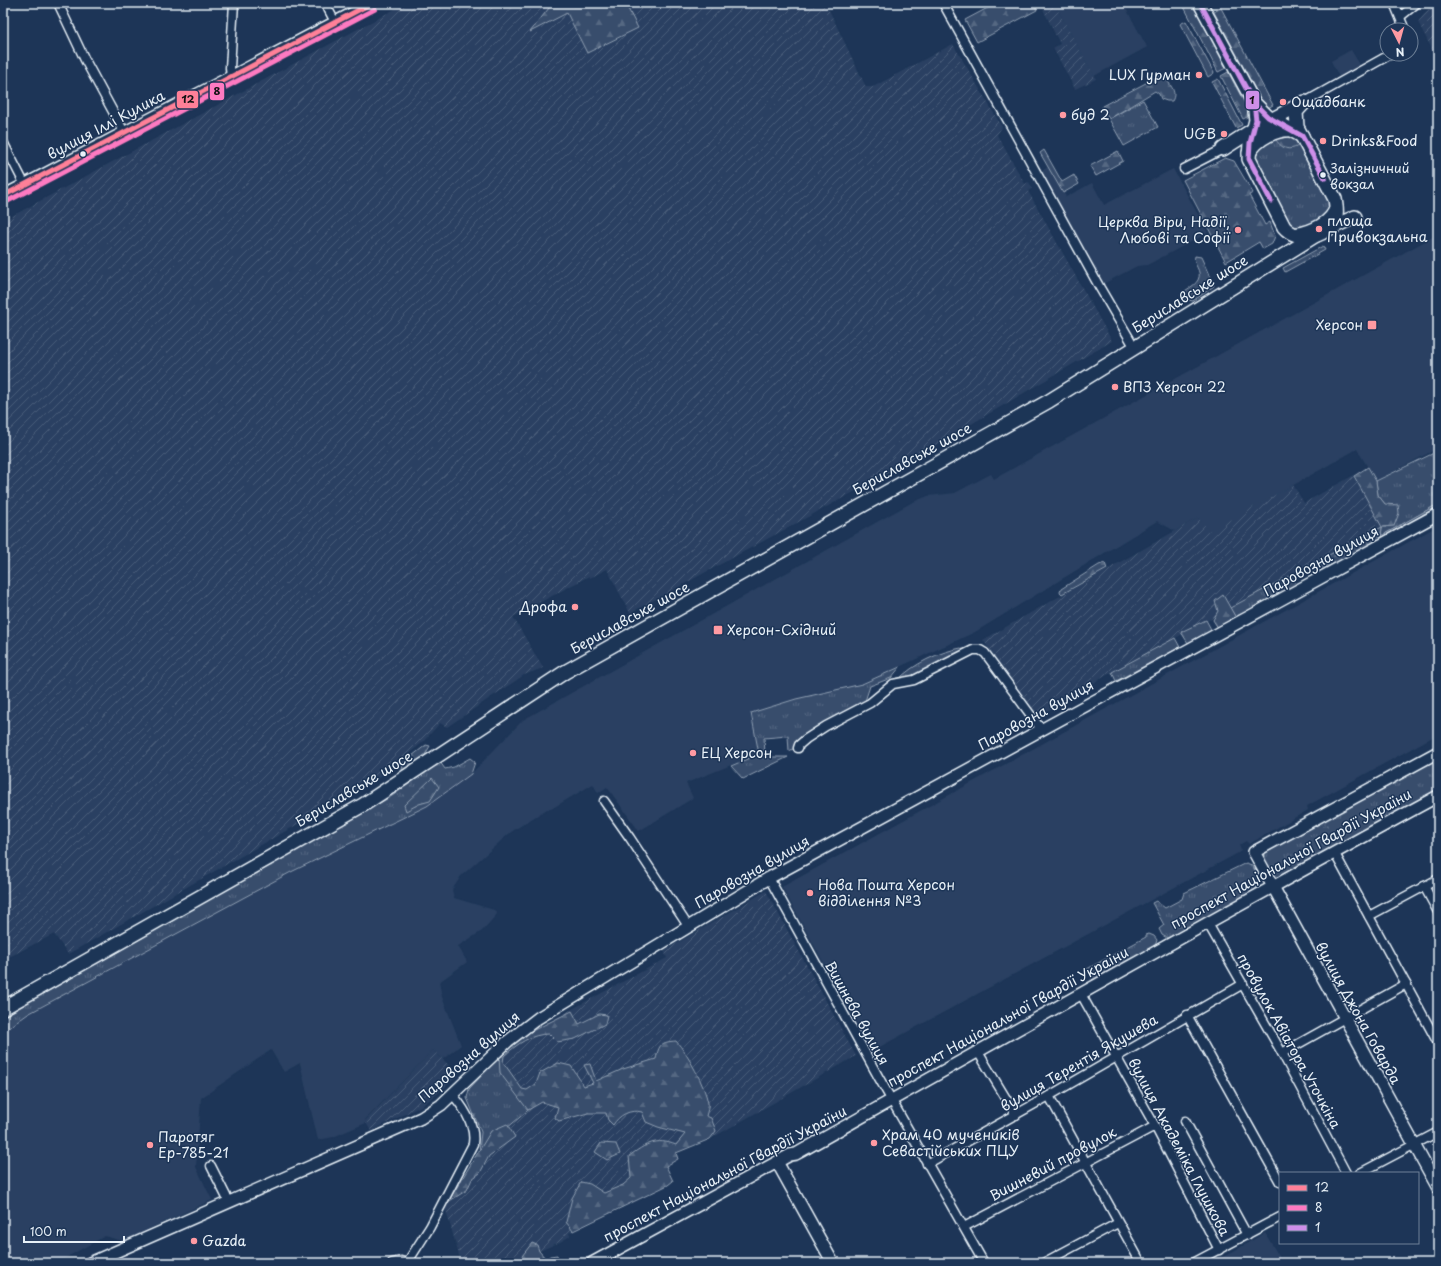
<svg xmlns="http://www.w3.org/2000/svg" width="1441" height="1266" font-family="'Playpen Sans',sans-serif">
<style>
.built{fill:#2a4162}
.industrial{fill:url(#industrial-furrows)}
.grass{fill:url(#grass-tufts);stroke:#909fb2}
.forest{fill:url(#forest-firs);stroke:#909fb2}
.lines{fill:none;stroke-linecap:round;stroke-linejoin:round}
.street-casing{stroke:#e8f1f8;stroke-width:11}
.secondary-casing{stroke:#e8f1f8;stroke-width:14}
.primary-casing{stroke:#e8f1f8;stroke-width:16}
.street{stroke:#1d3557;stroke-width:8}
.secondary{stroke:#1d3557;stroke-width:11}
.primary{stroke:#1d3557;stroke-width:13}
.bus-1-casing{stroke:#1d3557;stroke-width:8}
.bus-2-casing{stroke:#1d3557;stroke-width:8}
.bus-3-casing{stroke:#1d3557;stroke-width:8}
.bus-1{stroke:#ff8098;stroke-width:5}
.bus-2{stroke:#fe7ac1;stroke-width:5}
.bus-3{stroke:#ce8fe9;stroke-width:5}
.poi-dot{fill:#ff9aa2;stroke:#1d3557;stroke-width:1.5}
.bus-dot{fill:#e8f1f8;stroke:#1d3557;stroke-width:1.5}
.labels{text-anchor:middle;stroke-width:3;stroke-linejoin:round;paint-order:stroke}
.bus-label{font-size:13px;fill:#e8f1f8;stroke:#1d3557;text-anchor:start}
.poi-label{font-size:14px;fill:#e8f1f8;stroke:#1d3557;text-anchor:start}
.street-label{font-size:14px;fill:#e8f1f8;stroke:#1d3557}
.line-badge{stroke:#1d3557;stroke-width:1.5}
.pale-badge-label{font-size:11px;text-anchor:middle;font-weight:bold;fill:#111}
</style>
<defs>
<pattern id="industrial-furrows" width="10" height="10" patternUnits="userSpaceOnUse"><rect width="10" height="10" fill="#2a4162"/><path d="M-1 1l2-2M0 10L10 0M9 11l2-2" fill="none" stroke="#495d79"/></pattern>
<pattern id="grass-tufts" width="24" height="20" patternUnits="userSpaceOnUse"><rect width="24" height="20" fill="#374d6c"/><path d="M3 7l-1-3M5 7V3M7 7l1-3M15 17l-1-3M17 17v-4M19 17l1-3" fill="none" stroke="#546782"/></pattern>
<pattern id="forest-firs" width="22" height="20" patternUnits="userSpaceOnUse"><rect width="22" height="20" fill="#374d6c"/><path d="M5 1l3.5 6h-7zM16 11l3.5 6h-7z" fill="#546782"/></pattern>
</defs>
<rect width="100%" height="100%" fill="#1d3557"/>
<filter id="ink" filterUnits="userSpaceOnUse"><feTurbulence type="fractalNoise" baseFrequency=".025" numOctaves="2"/><feDisplacementMap in="SourceGraphic" scale="8" xChannelSelector="R" yChannelSelector="G"/><feConvolveMatrix kernelMatrix="1 2 1 2 8 2 1 2 1" color-interpolation-filters="sRGB"/></filter>
<g filter="url(#ink)">
<g class="built">
<path d="M1054,3H1123L1147,47L1094,76Z"/>
<path d="M1351,50L1360,65L1339,77L1331,61Z"/>
<path d="M1048,167L1066,197L1092,183L1104,205L1173,169L1208,233L1147,265L1137,266L1105,283L1097,278L1040,172Z"/>
<path d="M1438,234V448L1376,481L1357,449L1210,532L1198,518L1175,531L1157,521L975,632L862,684L796,699L751,713L759,754L686,783L693,798L639,831L607,787L598,793L593,784L551,809H547L511,832L461,876L452,890L454,898L494,910L497,914L482,931L458,946L467,962L439,982L442,997L461,1045L443,1059L433,1050L365,1120L366,1123L333,1137L318,1140L300,1063L284,1072L271,1050L201,1098L196,1167L212,1200L123,1241L105,1236L56,1263H3V1032L28,1014L291,872L427,806L471,774L523,720L911,503L928,496L955,493L991,474L994,479Z"/>
<path d="M1438,526V734L1307,806L1308,810L1249,844L1246,841L1239,845L1241,851L1238,853L872,1051L782,887Z"/>
<path d="M1265,1233L1283,1263H1213Z"/>
</g>
<g class="industrial">
<path d="M406,3H831L827,6L866,87H873L953,44L1002,127L997,135L1025,184L1029,182L1032,188L1028,191L1112,341L878,479L630,613L607,569L590,578L589,576L513,617L543,668L524,675L447,727L440,723L423,742L376,780L68,954L54,934L3,960V221Z"/>
<path d="M1040,3H1054L1096,79L1075,89L1053,48L1060,44Z"/>
<path d="M1433,3H1438V61L1418,22Z"/>
<path d="M1354,475L1382,527L1112,672L1037,717L983,640L1198,518L1210,531L1293,485L1304,503Z"/>
<path d="M766,891L856,1056L710,1139L639,1169L651,1194L569,1233L570,1236L560,1242L528,1256L532,1263H459L461,1262L445,1207L479,1152L533,1106L502,1070L499,1057L522,1036L667,958L664,951Z"/>
<path d="M433,1050L459,1075L423,1105L371,1131L365,1121Z"/>
</g>
<g class="grass">
<path d="M1143,100L1158,127L1124,146L1109,119Z"/>
<path d="M1281,133L1296,137L1331,206C1324,219 1306,229 1292,228L1253,159L1255,148Z"/>
<path d="M1323,246L1325,250L1285,272L1283,268Z"/>
<path d="M1195,256L1201,257L1214,286L1193,301L1182,299L1181,295C1185,289 1194,287 1198,280C1203,270 1192,265 1195,256Z"/>
<path d="M1438,451V504L1381,536L1382,527H1386L1385,504L1378,495L1376,481Z"/>
<path d="M1291,575L1297,586L1236,618L1230,608Z"/>
<path d="M1175,638L1180,647L1116,681L1112,672Z"/>
<path d="M961,648L965,651L915,677L898,680C913,664 939,652 961,648Z"/>
<path d="M900,667L891,678L870,686L864,704L795,748L789,751L788,736L764,738L765,753L770,752L771,757H788L743,779L731,766L759,754L751,713L796,699L862,684Z"/>
<path d="M1438,755V792L1281,878L1273,876L1265,863V853L1268,850Z"/>
<path d="M470,758L475,762L471,774L427,806L291,872L28,1014L3,1032V1017L392,796L440,762L445,769L454,767Z"/>
<path d="M1246,863L1252,865L1258,876L1256,889L1169,939L1162,935L1159,929L1164,925L1152,903L1156,901L1165,908L1182,899L1184,893Z"/>
<path d="M1149,934L1154,936L1157,940L1155,946L1093,980L1087,969L1146,937V935Z"/>
<path d="M499,1057L502,1070L533,1106L479,1152L481,1132L467,1098L469,1089Z"/>
</g>
<g class="forest">
<path d="M553,3H625L638,28L587,53L567,13L530,32Z"/>
<path d="M997,3H1033L1037,10L977,42L965,20Z"/>
<path d="M1182,3H1192L1226,68L1218,72Z"/>
<path d="M1221,8L1273,105L1266,109L1214,12Z"/>
<path d="M1186,21L1214,73L1208,77L1180,24Z"/>
<path d="M1228,72L1251,115L1243,119L1221,76Z"/>
<path d="M1161,75H1163C1169,84 1178,91 1172,101H1167L1161,99L1159,94L1155,91L1109,119L1102,106Z"/>
<path d="M1218,79L1242,125L1236,128L1212,82Z"/>
<path d="M1293,134L1300,145C1290,151 1283,150 1276,140L1278,135Z"/>
<path d="M1044,150L1062,182L1074,175L1079,184L1063,193L1040,153Z"/>
<path d="M1118,151L1123,161L1096,176L1090,166Z"/>
<path d="M1225,158L1234,161L1253,193L1249,195L1265,225L1270,222L1275,236L1272,244L1263,249L1259,242L1226,262L1183,180Z"/>
<path d="M1368,467L1376,481L1378,495L1385,504L1398,505L1399,513L1394,526L1382,527L1381,536L1438,504V509L1314,577L1308,566L1382,527L1354,476Z"/>
<path d="M1105,563L1107,569L1062,594L1060,592L1061,589L1099,565Z"/>
<path d="M1223,595L1236,618L1218,628L1213,620L1218,611L1215,601Z"/>
<path d="M1206,620L1212,631L1188,643L1181,632Z"/>
<path d="M426,745L430,746L422,760L402,770L403,763Z"/>
<path d="M432,778L439,787L430,801L419,804L406,811L404,805Z"/>
<path d="M572,1011L579,1024L599,1014L607,1015L605,1024L575,1039L557,1042L549,1034C531,1034 517,1044 504,1056L503,1062L522,1089L527,1090L536,1084L540,1073L558,1063L571,1066L584,1086L593,1083L584,1065L590,1064L596,1081L623,1069L656,1059C659,1044 661,1042 676,1041C688,1054 705,1086 708,1103C709,1107 707,1112 706,1116L711,1118L716,1131L710,1139L676,1153L678,1159L666,1166L673,1181L668,1185L573,1231L566,1222L572,1198L581,1182L590,1184L604,1193L623,1185L631,1178L629,1156C646,1144 656,1137 676,1145L685,1134L658,1127L646,1122L642,1112C630,1109 619,1115 613,1125L608,1120L606,1113H588L559,1121L555,1118L558,1107L542,1102L528,1110L500,1073L499,1057L522,1036Z"/>
<path d="M507,1124L515,1137L489,1156L480,1173L472,1179L467,1190L448,1202L491,1131Z"/>
<path d="M601,1143L616,1144L620,1154L607,1160L595,1152Z"/>
<path d="M532,1243L537,1245L539,1251L546,1259L550,1256L557,1255L559,1263L520,1262L519,1260Z"/>
</g>
<g class="lines">
<defs>
<g id="street">
<path d="M58,3L85,60L124,132"/>
<path d="M325,3L335,22"/>
<path d="M943,3L1100,288L1135,348"/>
<path d="M1394,3L1405,30"/>
<path d="M1401,16L1417,3"/>
<path d="M231,77L230,68L234,3"/>
<path d="M1305,102L1391,54"/>
<path d="M3,142L25,185"/>
<path d="M1184,169L1223,149"/>
<path d="M1296,232C1310,230 1331,221 1334,206"/>
<path d="M798,748L799,745L806,739L826,726L870,703L893,684L914,680L973,650H980L985,653L1041,729"/>
<path d="M604,801L630,838L688,926"/>
<path d="M1334,852L1438,1043"/>
<path d="M769,878L879,1078L984,1263"/>
<path d="M1424,886L1438,912"/>
<path d="M1369,916L1438,879"/>
<path d="M1207,922L1282,1053L1346,1173"/>
<path d="M1081,994L1155,1126L1219,1250"/>
<path d="M1187,1015L1280,1182"/>
<path d="M978,1052L1016,1115"/>
<path d="M1282,1053L1406,984"/>
<path d="M1049,1096L1141,1263"/>
<path d="M1185,1121L1247,1235"/>
<path d="M927,1164L1049,1096L1243,984"/>
<path d="M211,1166L229,1202"/>
<path d="M1360,1173L1438,1132"/>
<path d="M964,1227L1155,1126"/>
<path d="M392,1263L401,1261L406,1263"/>
<path d="M407,1263L430,1227L473,1144C476,1126 464,1108 453,1095"/>
<path d="M1043,1263L1118,1223"/>
<path d="M1193,1263L1280,1217"/>
</g>
<g id="secondary">
<path d="M3,196L372,3"/>
<path d="M1438,752L1254,852L1438,1188"/>
<path d="M777,1162L833,1263"/>
<path d="M90,1263L421,1118L441,1105L508,1041L538,1018L769,878L1438,514"/>
<path d="M592,1263L790,1155L796,1154C1009,1034 1223,913 1438,796"/>
</g>
<g id="primary">
<path d="M1200,3L1254,103L1268,117L1302,136"/>
<path d="M1254,103L1256,120L1250,143L1249,159L1284,227C1297,242 1325,239 1335,220C1338,213 1336,206 1335,199L1297,127L1296,112L1305,102"/>
<path d="M1223,149L1254,129L1303,103"/>
<path d="M1249,153C1257,138 1277,128 1294,130"/>
<path d="M1328,229L1355,217"/>
<path d="M3,1008L363,805L565,672L1049,401L1318,234"/>
</g>
</defs>
<use href="#street" class="street-casing"/>
<use href="#secondary" class="secondary-casing"/>
<use href="#primary" class="primary-casing"/>
<use href="#street" class="street"/>
<use href="#secondary" class="secondary"/>
<use href="#primary" class="primary"/>
<defs>
<path id="bus-1" d="M3,196L372,3"/>
<path id="bus-2" d="M6,202L375,9"/>
<g id="bus-3">
<path d="M1200,3L1254,103L1268,117L1302,136L1325,178"/>
<path d="M1248,93L1254,103L1256,120L1250,143L1249,159L1271,201"/>
</g>
</defs>
<use href="#bus-1" class="bus-1-casing"/>
<use href="#bus-2" class="bus-2-casing"/>
<use href="#bus-3" class="bus-3-casing"/>
<use href="#bus-1" class="bus-1"/>
<use href="#bus-2" class="bus-2"/>
<use href="#bus-3" class="bus-3"/>
</g>
</g>
<g class="poi-dot">
<circle cx="1199" cy="75" r="4"/>
<circle cx="1283" cy="102" r="4"/>
<circle cx="1063" cy="115" r="4"/>
<circle cx="1224" cy="134" r="4"/>
<circle cx="1323" cy="141" r="4"/>
<circle cx="1319" cy="229" r="4"/>
<circle cx="1238" cy="230" r="4"/>
<rect x="1367" y="320" width="10" height="10" rx="2"/>
<circle cx="1115" cy="387" r="4"/>
<circle cx="575" cy="607" r="4"/>
<rect x="713" y="625" width="10" height="10" rx="2"/>
<circle cx="693" cy="753" r="4"/>
<circle cx="810" cy="893" r="4"/>
<circle cx="874" cy="1143" r="4"/>
<circle cx="150" cy="1145" r="4"/>
<circle cx="194" cy="1241" r="4"/>
</g>
<g class="bus-dot">
<circle cx="83" cy="154" r="3.5"/>
<circle cx="1323" cy="175" r="3.5"/>
</g>
<g class="labels">
<g class="bus-label">
<text x="1330" y="173">Залізничний<tspan x="1330" dy="16">вокзал</tspan></text>
</g>
<g class="poi-label">
<text x="1191" y="80" text-anchor="end">LUX Гурман</text>
<text x="1291" y="107">Ощадбанк</text>
<text x="1071" y="120">буд 2</text>
<text x="1216" y="139" text-anchor="end">UGB</text>
<text x="1331" y="146">Drinks&amp;Food</text>
<text x="1327" y="226">площа<tspan x="1327" dy="16">Привокзальна</tspan></text>
<text x="1230" y="227" text-anchor="end">Церква Віри, Надії,<tspan x="1230" dy="16">Любові та Софії</tspan></text>
<text x="1363" y="330" text-anchor="end">Херсон</text>
<text x="1123" y="392">ВПЗ Херсон 22</text>
<text x="567" y="612" text-anchor="end">Дрофа</text>
<text x="727" y="635">Херсон-Східний</text>
<text x="701" y="758">ЕЦ Херсон</text>
<text x="818" y="890">Нова Пошта Херсон<tspan x="818" dy="16">відділення №3</tspan></text>
<text x="882" y="1140">Храм 40 мучеників<tspan x="882" dy="16">Севастійських ПЦУ</tspan></text>
<text x="158" y="1142">Паротяг<tspan x="158" dy="16">Ер-785-21</tspan></text>
<text x="202" y="1246">Gazda</text>
</g>
<g class="street-label">
<text transform="translate(106 125) rotate(-28)" y="5">вулиця Іллі Кулика</text>
<text transform="translate(1190 294) rotate(-32)" y="5">Бериславське шосе</text>
<text transform="translate(912 459) rotate(-29)" y="5">Бериславське шосе</text>
<text transform="translate(1321 561) rotate(-29)" y="5">Паровозна вулиця</text>
<text transform="translate(630 618) rotate(-29)" y="5">Бериславське шосе</text>
<text transform="translate(1036 715) rotate(-29)" y="5">Паровозна вулиця</text>
<text transform="translate(354 789) rotate(-31)" y="5">Бериславське шосе</text>
<text transform="translate(1291 859) rotate(-29)" y="5">проспект Національної Гвардії України</text>
<text transform="translate(752 872) rotate(-30)" y="5">Паровозна вулиця</text>
<text transform="translate(857 1013) rotate(61)" y="5">Вишнева вулиця</text>
<text transform="translate(1358 1013) rotate(61)" y="5">вулиця Джона Говарда</text>
<text transform="translate(1008 1017) rotate(-29)" y="5">проспект Національної Гвардії України</text>
<text transform="translate(1289 1041) rotate(61)" y="5">провулок Авіатора Уточкіна</text>
<text transform="translate(469 1057) rotate(-41)" y="5">Паровозна вулиця</text>
<text transform="translate(1079 1063) rotate(-30)" y="5">вулиця Терентія Якушева</text>
<text transform="translate(1179 1147) rotate(62)" y="5">вулиця Академіка Глушкова</text>
<text transform="translate(1053 1164) rotate(-28)" y="5">Вишневий провулок</text>
<text transform="translate(725 1174) rotate(-28)" y="5">проспект Національної Гвардії України</text>
</g>
</g>
<g class="line-badge">
<rect x="209" y="82" width="16" height="19" rx="4" fill="#fe7ac1"/>
<rect x="176" y="90" width="23" height="19" rx="4" fill="#ff8098"/>
<rect x="1245" y="90" width="15" height="20" rx="4" fill="#ce8fe9"/>
</g>
<g class="pale-badge-label">
<text x="217" y="95">8</text>
<text x="188" y="103">12</text>
<text x="1252" y="104">1</text>
</g>
<rect width="1441" height="1266" fill="none" stroke="#1d3557" stroke-width="16"/>
<rect x="8" y="8" width="1425" height="1250" fill="none" stroke="#e8f1f8" stroke-width="1.5" filter="url(#ink)"/>
<rect x="1279" y="1172" width="140" height="72" fill="#1d3557" stroke="#6e8097"/>
<rect x="1287" y="1185" width="20" height="6" fill="#ff8098" stroke="#6e8097"/>
<text x="1315" y="1192" font-size="12" fill="#e8f1f8">12</text>
<rect x="1287" y="1205" width="20" height="6" fill="#fe7ac1" stroke="#6e8097"/>
<text x="1315" y="1212" font-size="12" fill="#e8f1f8">8</text>
<rect x="1287" y="1225" width="20" height="6" fill="#ce8fe9" stroke="#6e8097"/>
<text x="1315" y="1232" font-size="12" fill="#e8f1f8">1</text>
<g transform="translate(1399 42) rotate(174)"><circle r="19" fill="#1d3557" stroke="#6e8097"/>
<path d="M0-3L7 15L0 10L-7 15Z" fill="#ff9aa2"/>
<text y="-6" font-size="11" font-weight="bold" text-anchor="middle" fill="#e8f1f8">N</text>
</g>
<path d="M24 1236v6h100v-6" fill="none" stroke="#e8f1f8" stroke-width="2"/>
<text x="30" y="1236" font-size="12" fill="#e8f1f8" stroke="#1d3557" stroke-width="3" paint-order="stroke">100 m</text>
</svg>
